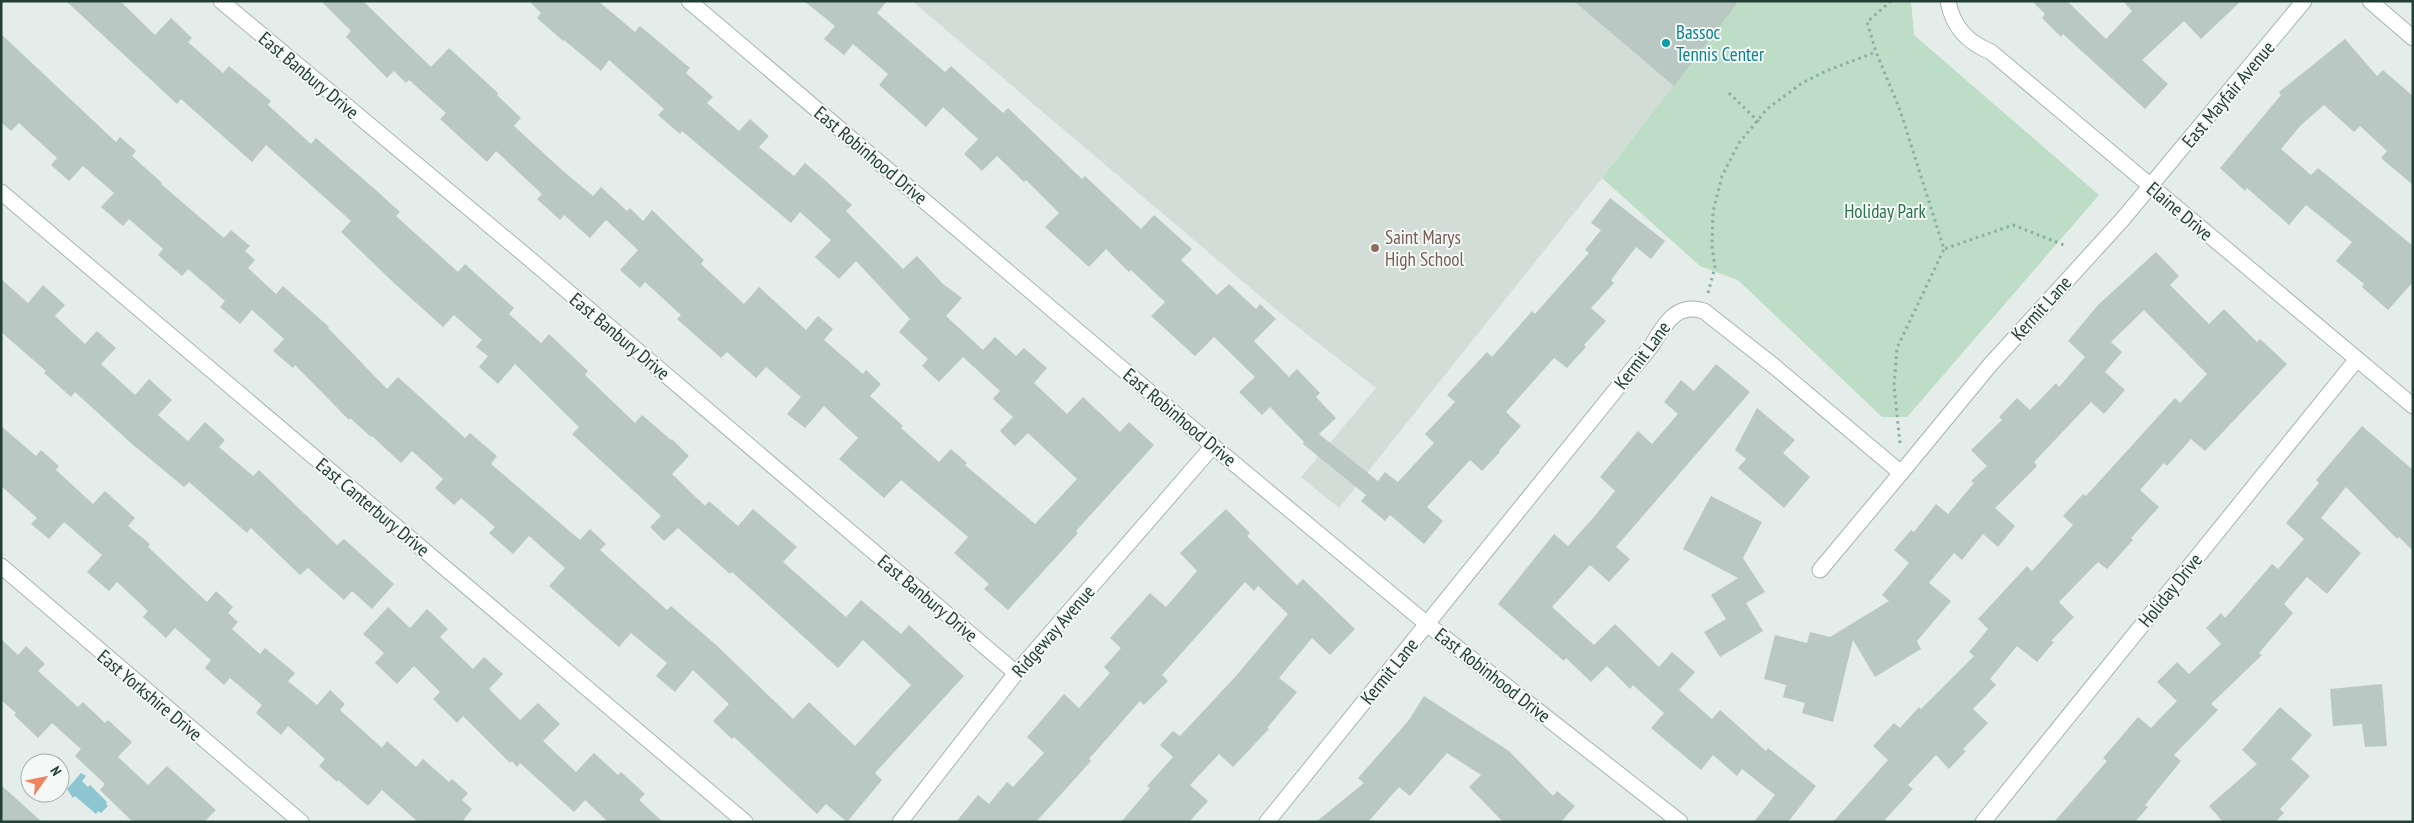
<svg xmlns="http://www.w3.org/2000/svg" width="2414" height="823" font-family="'PT Sans Narrow',sans-serif">
<style>
.built{fill:#d2ddd8}
.green{fill:#bdddc6}
.water{fill:#8dc5d1}
.building{fill:#b9c8c2}
.lines{fill:none;stroke-linecap:round;stroke-linejoin:round}
.minor-casing{stroke:#a6b5b0;stroke-width:17}
.tertiary-casing{stroke:#a6b5b0;stroke-width:17}
.path{stroke:#85b0a3;stroke-width:3;stroke-dasharray:2.5 4;stroke-linecap:butt}
.minor{stroke:#fff;stroke-width:15}
.tertiary{stroke:#fff;stroke-width:15}
.culture-dot{fill:#0f9aa8;stroke:#f4f9f7;stroke-width:2}
.education-dot{fill:#8d6e63;stroke:#f4f9f7;stroke-width:2}
.labels{text-anchor:middle;stroke-width:4;stroke-linejoin:round;paint-order:stroke}
.culture-label{font-size:19px;fill:#0d838f;stroke:#f4f9f7;text-anchor:start}
.street-label{font-size:19px;fill:#233e37;stroke:#f4f9f7}
.park-label{font-size:19px;fill:#2e744a;stroke:#f4f9f7}
.education-label{font-size:19px;fill:#785e54;stroke:#f4f9f7;text-anchor:start}
</style>
<rect width="100%" height="100%" fill="#e4ede9"/>
<path class="built" d="M912,1H1739L1602,178L1339,508L1301,477L1376,388L1286,318Z"/>
<path class="green" d="M1739,1H1911L1914,35L2099,195L1907,417H1882L1738,280L1700,266L1602,178Z"/>
<path class="water" d="M81,773L86,776L82,781L88,787L90,785L107,802L106,804L108,806L101,813L98,811L96,814L75,796L73,798L67,789Z"/>
<g class="building">
<path d="M66,1H120L155,35L171,18L192,38L188,42L223,73L229,66L271,101L268,105L311,144L316,138L378,192L400,212L396,216L458,272L465,264L514,308L509,314L541,343L549,334L588,371L585,375L635,423L642,415L671,440L672,439L689,456L672,474L705,506L709,501L738,526L753,509L797,547L783,562L846,617L861,600L901,634L909,625L964,676L875,773L882,780L847,822L826,804L817,814L734,737L732,739L713,721L729,704L693,670L675,692L656,676L667,663L631,633L619,647L549,586L565,568L529,536L513,554L489,533L495,527L461,498L454,505L435,488L443,479L412,451L401,463L372,436L371,437L350,418L349,420L295,365L293,368L273,351L284,339L252,310L240,324L220,307L225,301L188,269L182,276L158,255L163,249L129,219L123,226L101,207L114,193L83,166L69,181L51,165L57,158L19,123L11,131L1,122V34L116,142L120,137L136,151L132,156L162,183L161,184L224,238L231,230L250,246L245,251L255,260L248,268L276,294L283,286L329,327L328,328L387,389L398,377L465,438L470,433L497,456L491,464L580,540L590,529L606,544L600,550L667,610L671,606L715,644L793,719L809,702L855,746L911,685L863,640L838,668L732,572L730,574L678,528L664,541L650,527L661,516L572,434L579,427L515,364L498,384L479,367L488,356L476,347L482,340L454,315L443,327L395,284L341,232L351,221L266,145L252,162L181,99L177,104Z"/>
<path d="M321,1H363L431,67L449,48L498,93L497,95L521,118L514,126L562,170L593,196L601,187L627,211L630,208L643,221L652,210L704,260L701,264L744,304L759,287L806,330L818,316L833,329L824,340L863,374L866,370L881,384L870,396L903,426L901,428L939,462L951,449L967,463L965,465L1035,524L1077,479L1028,433L1015,446L1000,431L1013,417L993,399L1000,391L963,357L939,382L922,366L928,359L899,332L910,319L856,261L839,279L815,257L831,240L800,212L791,223L682,131L680,134L658,115L664,109L609,60L601,71L564,40L563,41L537,18L541,13L529,1H598L635,32L640,26L690,68L686,73L713,97L707,103L739,131L750,119L769,136L759,147L794,176L805,163L826,181L852,205L846,211L903,269L917,256L943,284L962,298L946,316L983,350L995,337L1016,356L1024,348L1047,368L1034,383L1067,414L1083,397L1120,432L1129,422L1154,445L1076,531L1078,533L1008,610L984,589L989,584L954,553L968,537L901,480L884,498L839,459L858,438L824,406L805,428L787,414L801,397L766,367L756,378L727,352L721,358L677,319L681,315L645,282L640,288L620,270L638,250L606,220L590,238L564,215L560,220L537,199L542,194L496,151L487,162L440,119L446,113L409,80L406,83L394,71L387,78L346,37L351,31Z"/>
<path d="M804,1H887L877,13L945,72L951,66L1003,113L1008,108L1082,179L1085,176L1141,229L1154,215L1192,249L1181,260L1217,295L1229,284L1256,309L1260,304L1276,319L1254,341L1289,377L1297,369L1320,393L1316,397L1336,418L1319,434L1378,481L1385,472L1398,482L1434,443L1425,434L1455,402L1447,395L1487,352L1492,357L1532,311L1535,314L1589,253L1585,250L1601,230L1591,223L1610,198L1665,241L1651,259L1636,247L1611,280L1614,283L1591,308L1606,321L1584,345L1586,347L1567,368L1554,358L1506,412L1521,426L1499,451L1500,452L1482,471L1470,460L1427,507L1443,521L1424,544L1390,515L1385,521L1361,501L1366,495L1303,444L1304,442L1270,407L1262,415L1239,392L1255,377L1214,337L1195,356L1151,316L1165,302L1131,270L1129,272L1106,249L1089,267L1045,227L1059,213L1026,180L1024,182L997,156L982,171L964,154L978,139L943,107L926,127L879,85L888,74L853,44L844,55L824,39L835,26Z"/>
<path d="M1574,1H1739L1674,86Z"/>
<path d="M2032,1H2067L2106,39L2132,11L2123,1H2241L2201,39L2184,21L2142,60L2168,84L2145,109L2063,34L2061,37L2042,18L2045,14Z"/>
<path d="M2345,39L2377,76L2383,70L2413,96V185L2381,158L2387,151L2360,126L2354,132L2324,105L2301,125L2281,149L2311,175L2318,168L2413,246V282L2388,310L2362,287L2364,284L2336,261L2352,242L2306,205L2289,225L2247,188L2245,191L2220,168L2281,95L2279,92Z"/>
<path d="M2156,252L2179,276L2170,285L2209,324L2224,309L2257,342L2260,339L2287,364L2205,451L2191,439L2167,466L2164,463L2140,490L2159,507L2131,538L2133,540L2107,569L2098,562L2059,602L2074,617L2051,641L2054,642L2037,662L2017,646L1990,679L1996,685L1973,709L1988,723L1963,749L1966,751L1949,769L1936,755L1908,785L1913,789L1883,822H1833L1888,760L1873,746L1894,723L1900,728L1919,707L1921,709L1974,656L1969,652L1988,629L1978,619L2027,566L2032,571L2073,525L2063,516L2083,494L2086,496L2175,398L2180,403L2207,374L2144,310L2111,342L2122,352L2105,372L2125,390L2104,414L2091,402L2034,462L2037,466L1995,508L2015,526L1998,547L1983,534L1962,560L1954,553L1929,583L1951,601L1917,641L1921,649L1875,677L1853,640L1833,722L1802,713L1805,703L1783,697L1786,685L1764,679L1775,635L1807,643L1810,632L1830,637L1889,601L1882,595L1909,563L1894,550L1911,530L1914,532L1936,504L1948,514L1974,483L1971,481L1987,466L1971,450L2002,420L1999,417L2017,398L2030,410L2056,383L2059,387L2085,357L2068,341L2098,305Z"/>
<path d="M1,279L28,303L43,285L65,305L55,316L85,344L97,331L116,348L101,364L135,395L149,379L172,400L158,415L188,441L205,422L225,440L219,447L253,476L259,470L337,545L344,539L394,584L372,609L352,591L344,600L308,568L300,575L251,528L247,533L189,482L184,487L132,444L75,392L71,397L44,373L46,371L1,332Z"/>
<path d="M1716,364L1750,392L1616,547L1630,559L1609,582L1590,565L1552,607L1594,645L1615,624L1659,667L1672,652L1695,672L1679,690L1712,719L1720,710L1766,751L1768,748L1816,786L1788,822H1754L1775,795L1742,769L1737,776L1713,755L1701,770L1651,728L1664,713L1633,685L1630,689L1607,666L1591,682L1566,658L1564,661L1498,604L1554,534L1568,546L1594,517L1615,491L1600,477L1638,431L1652,444L1678,414L1664,402L1681,380L1694,391Z"/>
<path d="M1757,408L1795,440L1783,453L1810,477L1784,508L1738,468L1746,459L1735,450Z"/>
<path d="M1,426L36,456L41,450L59,466L56,470L93,504L105,491L135,518L128,526L150,544L148,547L207,602L216,591L233,607L228,613L238,622L232,629L260,654L265,648L295,673L288,681L317,705L330,690L345,704L340,710L382,748L387,741L416,767L423,759L449,782L452,779L468,793L462,800L472,809L462,822H418L382,790L368,806L338,780L337,782L319,766L325,759L288,726L281,735L256,713L262,705L230,678L224,685L205,668L211,660L175,628L166,638L143,617L148,611L117,582L109,591L87,572L102,555L64,522L49,539L31,524L37,518L1,486Z"/>
<path d="M2362,426L2413,470V551L2399,537L2397,539L2346,487L2321,518L2361,553L2327,594L2307,577L2284,604L2293,613L2259,653L2262,655L2211,704L2218,710L2174,755L2181,761L2145,805L2148,807L2135,822H2054L2107,761L2103,758L2138,717L2151,728L2177,701L2157,682L2177,662L2189,674L2221,644L2206,628L2221,613L2225,618L2272,564L2278,569L2304,539L2286,523L2319,483L2316,480Z"/>
<path d="M1711,496L1762,522L1743,558L1765,592L1746,603L1763,631L1720,657L1704,632L1726,619L1711,595L1738,578L1683,549Z"/>
<path d="M1226,509L1250,533L1247,536L1297,585L1303,579L1355,629L1330,655L1312,638L1279,678L1297,692L1267,728L1269,729L1233,767L1219,754L1190,785L1208,801L1189,822H1121L1150,788L1147,786L1173,757L1160,745L1173,731L1180,736L1236,676L1288,614L1258,586L1254,591L1245,582L1162,675L1168,681L1144,705L1140,701L1089,759L1091,761L1036,822H956L978,795L989,804L1007,782L1013,787L1044,753L1027,737L1064,694L1079,708L1110,673L1104,667L1121,648L1110,638L1150,593L1166,607L1197,571L1180,553Z"/>
<path d="M388,607L410,628L427,609L448,629L440,637L473,669L484,657L503,674L489,689L520,720L538,703L560,724L543,741L576,772L594,753L618,775L621,772L645,794L639,800L663,822H608L585,800L574,812L520,763L517,767L512,761L510,763L463,716L457,723L433,699L440,692L414,666L397,684L375,663L384,653L363,634Z"/>
<path d="M1,639L18,655L26,646L45,664L38,671L78,707L83,702L105,723L108,720L132,742L118,757L148,785L167,766L216,810L204,822H133L100,790L105,784L75,756L81,749L52,723L38,738L14,715L16,713L1,700Z"/>
<path d="M2382,684L2387,746L2365,747L2362,724L2333,726L2330,689Z"/>
<path d="M1424,696L1509,751L1553,796L1557,791L1575,806L1561,822H1503L1469,787L1481,775L1447,753L1410,796L1399,787L1368,822H1316L1364,783L1358,778L1409,720Z"/>
<path d="M2280,707L2312,735L2291,759L2310,776L2280,809L2284,813L2275,822H2223L2209,806L2257,764L2242,750Z"/>
<path d="M1,785L42,822H1Z"/>
</g>
<g class="lines">
<defs>
<g id="minor">
<path d="M221,1L525,255L1016,673"/>
<path d="M2370,1L2413,38"/>
<path d="M1,192L745,822"/>
<path d="M2357,359L2413,406"/>
<path d="M1,566L301,822"/>
<path d="M1820,570L1901,473"/>
<path d="M900,822L1016,673L1213,446"/>
<path d="M1267,822L1652,345C1664,325 1676,302 1704,311L1775,367L1901,473L1990,365L2122,220L2304,1"/>
</g>
<g id="tertiary">
<path d="M689,1L1213,446L1427,624L1680,822"/>
<path d="M1948,1C1953,27 1967,42 1991,52L2357,359L1983,822"/>
</g>
</defs>
<use href="#minor" class="minor-casing"/>
<use href="#tertiary" class="tertiary-casing"/>
<g class="path">
<path d="M1891,1L1867,22L1876,52L1900,110L1944,249L2013,225L2064,245"/>
<path d="M1729,93L1759,122"/>
<path d="M1708,293L1715,267L1712,246L1713,212L1722,176L1739,143L1767,109L1802,83L1826,71L1876,52"/>
<path d="M1900,443L1894,386L1897,348L1944,249"/>
</g>
<use href="#minor" class="minor"/>
<use href="#tertiary" class="tertiary"/>
</g>
<circle class="culture-dot" cx="1666" cy="43" r="5"/>
<circle class="education-dot" cx="1375" cy="248" r="5"/>
<g class="labels">
<g class="culture-label">
<text x="1676" y="39">Bassoc<tspan x="1676" dy="22">Tennis Center</tspan></text>
</g>
<g class="street-label">
<text transform="translate(309 75) rotate(40)" y="7">East Banbury Drive</text>
<text transform="translate(2228 94) rotate(-50)" y="7">East Mayfair Avenue</text>
<text transform="translate(871 155) rotate(40)" y="7">East Robinhood Drive</text>
<text transform="translate(2180 211) rotate(40)" y="7">Elaine Drive</text>
<text transform="translate(2041 308) rotate(-48)" y="7">Kermit Lane</text>
<text transform="translate(620 336) rotate(40)" y="7">East Banbury Drive</text>
<text transform="translate(1642 355) rotate(-53)" y="7">Kermit Lane</text>
<text transform="translate(1180 417) rotate(40)" y="7">East Robinhood Drive</text>
<text transform="translate(373 507) rotate(40)" y="7">East Canterbury Drive</text>
<text transform="translate(2170 590) rotate(-51)" y="7">Holiday Drive</text>
<text transform="translate(928 598) rotate(40)" y="7">East Banbury Drive</text>
<text transform="translate(1053 631) rotate(-49)" y="7">Ridgeway Avenue</text>
<text transform="translate(1389 671) rotate(-51)" y="7">Kermit Lane</text>
<text transform="translate(1493 675) rotate(38)" y="7">East Robinhood Drive</text>
<text transform="translate(150 695) rotate(40)" y="7">East Yorkshire Drive</text>
</g>
<g class="park-label">
<text x="1885" y="218">Holiday Park</text>
</g>
<g class="education-label">
<text x="1385" y="244">Saint Marys<tspan x="1385" dy="22">High School</tspan></text>
</g>
</g>
<rect width="2414" height="823" fill="none" stroke="#233e37" stroke-width="5"/>
<g transform="translate(45 778) rotate(57)"><circle r="24" fill="#f4f9f7" stroke="#a0aeaa"/>
<path d="M0-4L9 19L0 12L-9 19Z" fill="#ef845f"/>
<text y="-8" font-size="14" font-weight="bold" text-anchor="middle" fill="#233e37">N</text>
</g>
</svg>
